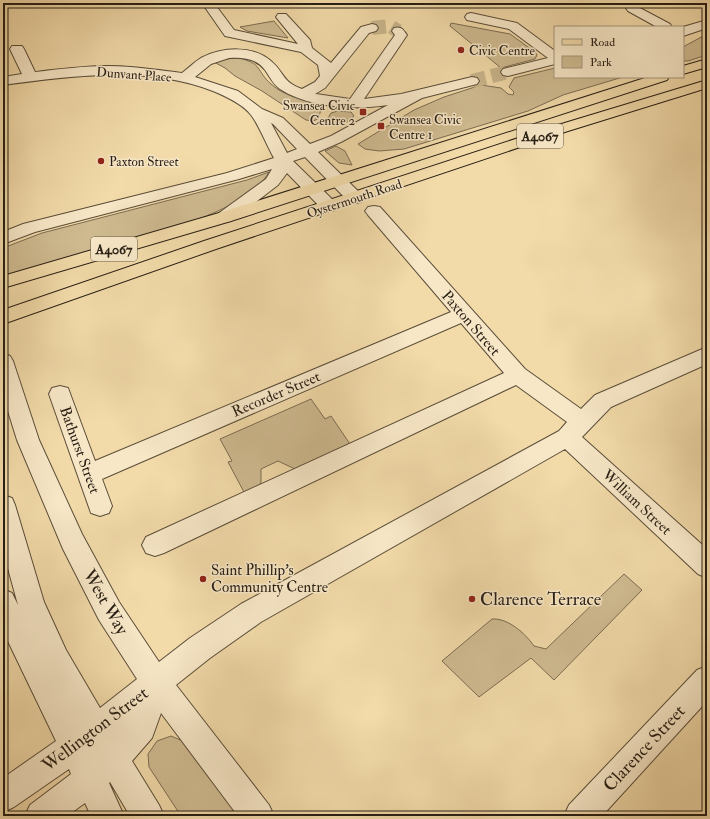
<svg xmlns="http://www.w3.org/2000/svg" width="710" height="819" font-family="'IM FELL Double Pica',serif">
<style>
.green{fill:#cfba90;stroke:#7b6c52}
.lines{fill:none;stroke-linecap:round;stroke-linejoin:round}
.minor-tunnel{stroke:#c9b48b;stroke-width:14;stroke-dasharray:14 6;stroke-linecap:butt}
.minor-casing{stroke:#5a4d39;stroke-width:2}
.major-casing{stroke:#271e14;stroke-width:2}
.minor{fill:#f7e7c7;fill-rule:evenodd}
.major{fill:#f2daa9;fill-rule:evenodd}
.poi-dot{fill:#8f2418;stroke:#f7e7c7;stroke-width:1.5}
.labels{text-anchor:middle;stroke-width:3;stroke-linejoin:round;paint-order:stroke}
.far-poi-label{font-size:13px;fill:#271e14;stroke:#f7e7c7;text-anchor:start}
.far-street-label{font-size:13px;fill:#271e14;stroke:#f7e7c7}
.shield{fill:#f7e7c7;stroke:#655a4a;stroke-width:1}
.shield-label{font-size:14px;font-weight:bold;fill:#271e14}
.street-label{font-size:15px;fill:#271e14;stroke:#f7e7c7}
.poi-label{font-size:15px;fill:#271e14;stroke:#f7e7c7;text-anchor:start}
.near-poi-label{font-size:18px;fill:#271e14;stroke:#f7e7c7;text-anchor:start}
.near-street-label{font-size:18px;fill:#271e14;stroke:#f7e7c7}
</style>
<rect width="100%" height="100%" fill="#f2daa9"/>
<filter id="stains"><feTurbulence type="fractalNoise" baseFrequency=".005" numOctaves="4"/><feColorMatrix values="0 0 0 0 .2 0 0 0 0 .09 0 0 0 0 .02 0 0 0 .5 -.17"/></filter>
<radialGradient id="worn" r=".72"><stop offset=".6" stop-color="#630" stop-opacity="0"/><stop offset="1" stop-color="#630" stop-opacity=".3"/></radialGradient>
<g class="green">
<path d="M274,21L288,38L247,31L240,27Z"/>
<path d="M451,23L510,34L535,52L537,55L535,59L501,68L450,26Z"/>
<path d="M707,34V55L688,61H683V47Z"/>
<path d="M238,58C263,63 256,71 271,84C285,97 305,100 323,104L318,119L313,121L306,120L262,91L235,76L225,68L214,62L225,59Z"/>
<path d="M555,68V77H623L563,95L528,111L404,149L379,151L365,149L358,144L414,110L444,97L481,85L501,88L508,94L513,95L514,92L509,87L514,78Z"/>
<path d="M338,111L351,112L354,116C347,123 340,126 331,125L328,118L331,113Z"/>
<path d="M336,146L345,151L352,165L339,163L325,151Z"/>
<path d="M269,172C247,213 146,236 103,248C70,257 36,266 3,276V248L42,233L247,180Z"/>
<path d="M311,399L325,419L331,416L352,447L304,468L295,469L278,461L261,469V482L258,488L245,494L228,462L232,461L220,439Z"/>
<path d="M624,574L642,590L554,680L531,658L479,697L442,661L492,619C508,618 525,633 534,646L546,649Z"/>
<path d="M171,736L185,742L242,816H181L149,767L148,754L157,741Z"/>
</g>
<g class="lines">
<g class="minor-tunnel">
<path d="M372,28L390,26L398,31"/>
<path d="M472,81L508,72"/>
</g>
<defs>
<g id="minor">
<path d="M202,3H214L234,30L298,44L276,17L278,14H286L310,40L312,48L331,63L361,27L372,24L376,25L378,28L376,31L369,33L325,88L315,94H316L350,99L395,35L392,31L394,28C401,26 403,29 407,35L364,99L401,94L472,77L477,78L479,81L477,84L422,98L341,142L318,152L361,194L363,198L361,202L355,203L349,202L305,157L293,161L335,202L337,206L335,210L329,211L323,210L287,173L278,185L231,221L225,222L219,221L216,217L219,213L266,179L272,169L239,179L35,232L3,244V232L23,224L227,173L274,158C267,146 259,125 251,115C243,104 225,96 213,91C145,65 73,76 3,85V77L22,74L10,49L12,46H22L24,49L35,72C60,69 84,66 109,66C133,66 158,70 182,73C189,68 194,62 201,58C222,47 253,45 271,61C285,73 281,81 302,89L315,82L320,76L318,65L301,52L225,36ZM229,58C242,57 256,58 265,70C270,77 273,84 280,89C309,108 355,110 388,105L331,136L310,144L283,118L262,109L238,91L195,77L211,64ZM271,123L273,124L297,149L287,153Z"/>
<path d="M627,3H639L638,7L670,24L672,27H657L628,11L626,8Z"/>
<path d="M471,13L517,23L555,51V64L508,76L503,75L501,72L503,69L548,58L509,29L467,20L465,17L467,14Z"/>
<path d="M707,20V28L683,36V27Z"/>
<path d="M374,206L380,207L525,369L581,409L595,395L707,347V364L611,407L582,437L707,549V578L698,574L565,449L261,622L210,658L176,685L269,805L274,816H238L161,713L152,738L132,761L159,805L164,816H130L110,782L109,783L124,816H91L85,803L67,816H25L30,805L71,774L69,769L14,807L3,812V778L56,741L3,631V589L12,593L18,605L3,550V495L12,498L15,505L44,602L66,650L100,708L137,679L99,620L63,549L17,440L3,395V353L10,356L13,361L39,440L82,534L119,602L159,662L190,638L241,604L559,431L567,422L516,385L164,553L155,556L146,553L142,545L146,537L504,373L461,323L102,479L112,506L109,513L100,516L91,513L49,394L52,388L60,386L68,388L95,461L451,312L368,215L365,211L368,207Z"/>
<path d="M707,666V701L602,816H564L569,805L697,670Z"/>
</g>
<g id="major">
<path d="M707,59V67L683,74V66Z"/>
<path d="M648,77H669L667,80L231,221L3,288V276L219,213Z"/>
<path d="M707,80V88L568,131L216,249L3,324V310L204,241L558,125Z"/>
</g>
</defs>
<use href="#minor" class="minor-casing"/>
<use href="#major" class="major-casing"/>
<use href="#minor" class="minor"/>
<use href="#major" class="major"/>
</g>
<g class="poi-dot">
<circle cx="461" cy="50" r="4"/>
<rect x="359" y="108" width="8" height="8" rx="2"/>
<rect x="377" y="122" width="8" height="8" rx="2"/>
<circle cx="101" cy="161" r="4"/>
<circle cx="203" cy="579" r="4"/>
<circle cx="472" cy="599" r="4"/>
</g>
<g class="labels">
<g class="far-poi-label">
<text x="469" y="55">Civic Centre</text>
<text x="355" y="110" text-anchor="end">Swansea Civic<tspan x="355" dy="15">Centre 2</tspan></text>
<text x="389" y="124">Swansea Civic<tspan x="389" dy="15">Centre 1</tspan></text>
<text x="109" y="166">Paxton Street</text>
</g>
<g class="far-street-label">
<text transform="translate(134 74) rotate(4)" y="5">Dunvant Place</text>
<text transform="translate(354 198) rotate(-18)" y="5">Oystermouth Road</text>
</g>
<g class="shield">
<rect x="517" y="124" width="46" height="24" rx="3"/>
<rect x="91" y="237" width="46" height="24" rx="3"/>
</g>
<g class="shield-label">
<text x="540" y="141">A4067</text>
<text x="114" y="254">A4067</text>
</g>
<g class="street-label">
<text transform="translate(471 323) rotate(49)" y="5">Paxton Street</text>
<text transform="translate(276 394) rotate(-23)" y="5">Recorder Street</text>
<text transform="translate(80 450) rotate(70)" y="5">Bathurst Street</text>
<text transform="translate(637 502) rotate(43)" y="5">William Street</text>
</g>
<g class="poi-label">
<text x="211" y="575">Saint Phillip's<tspan x="211" dy="17">Community Centre</tspan></text>
</g>
<g class="near-poi-label">
<text x="480" y="605">Clarence Terrace</text>
</g>
<g class="near-street-label">
<text transform="translate(106 602) rotate(60)" y="6">West Way</text>
<text transform="translate(95 729) rotate(-37)" y="6">Wellington Street</text>
<text transform="translate(644 748) rotate(-47)" y="6">Clarence Street</text>
</g>
</g>
<rect width="710" height="819" fill="none" stroke="#f2daa9" stroke-width="16"/>
<rect x="4" y="4" width="702" height="811" fill="none" stroke="#271e14" stroke-width="2"/>
<rect x="8" y="8" width="694" height="803" fill="none" stroke="#271e14"/>
<rect x="554" y="26" width="130" height="52" fill="#f7e7c7" stroke="#a4977f"/>
<rect x="562" y="39" width="20" height="6" fill="#f2daa9" stroke="#a4977f"/>
<text x="590" y="46" font-size="12" fill="#271e14">Road</text>
<rect x="562" y="56" width="20" height="12" fill="#cfba90" stroke="#a4977f"/>
<text x="590" y="66" font-size="12" fill="#271e14">Park</text>
<rect width="100%" height="100%" filter="url(#stains)"/>
<rect width="100%" height="100%" fill="url(#worn)"/>
</svg>
